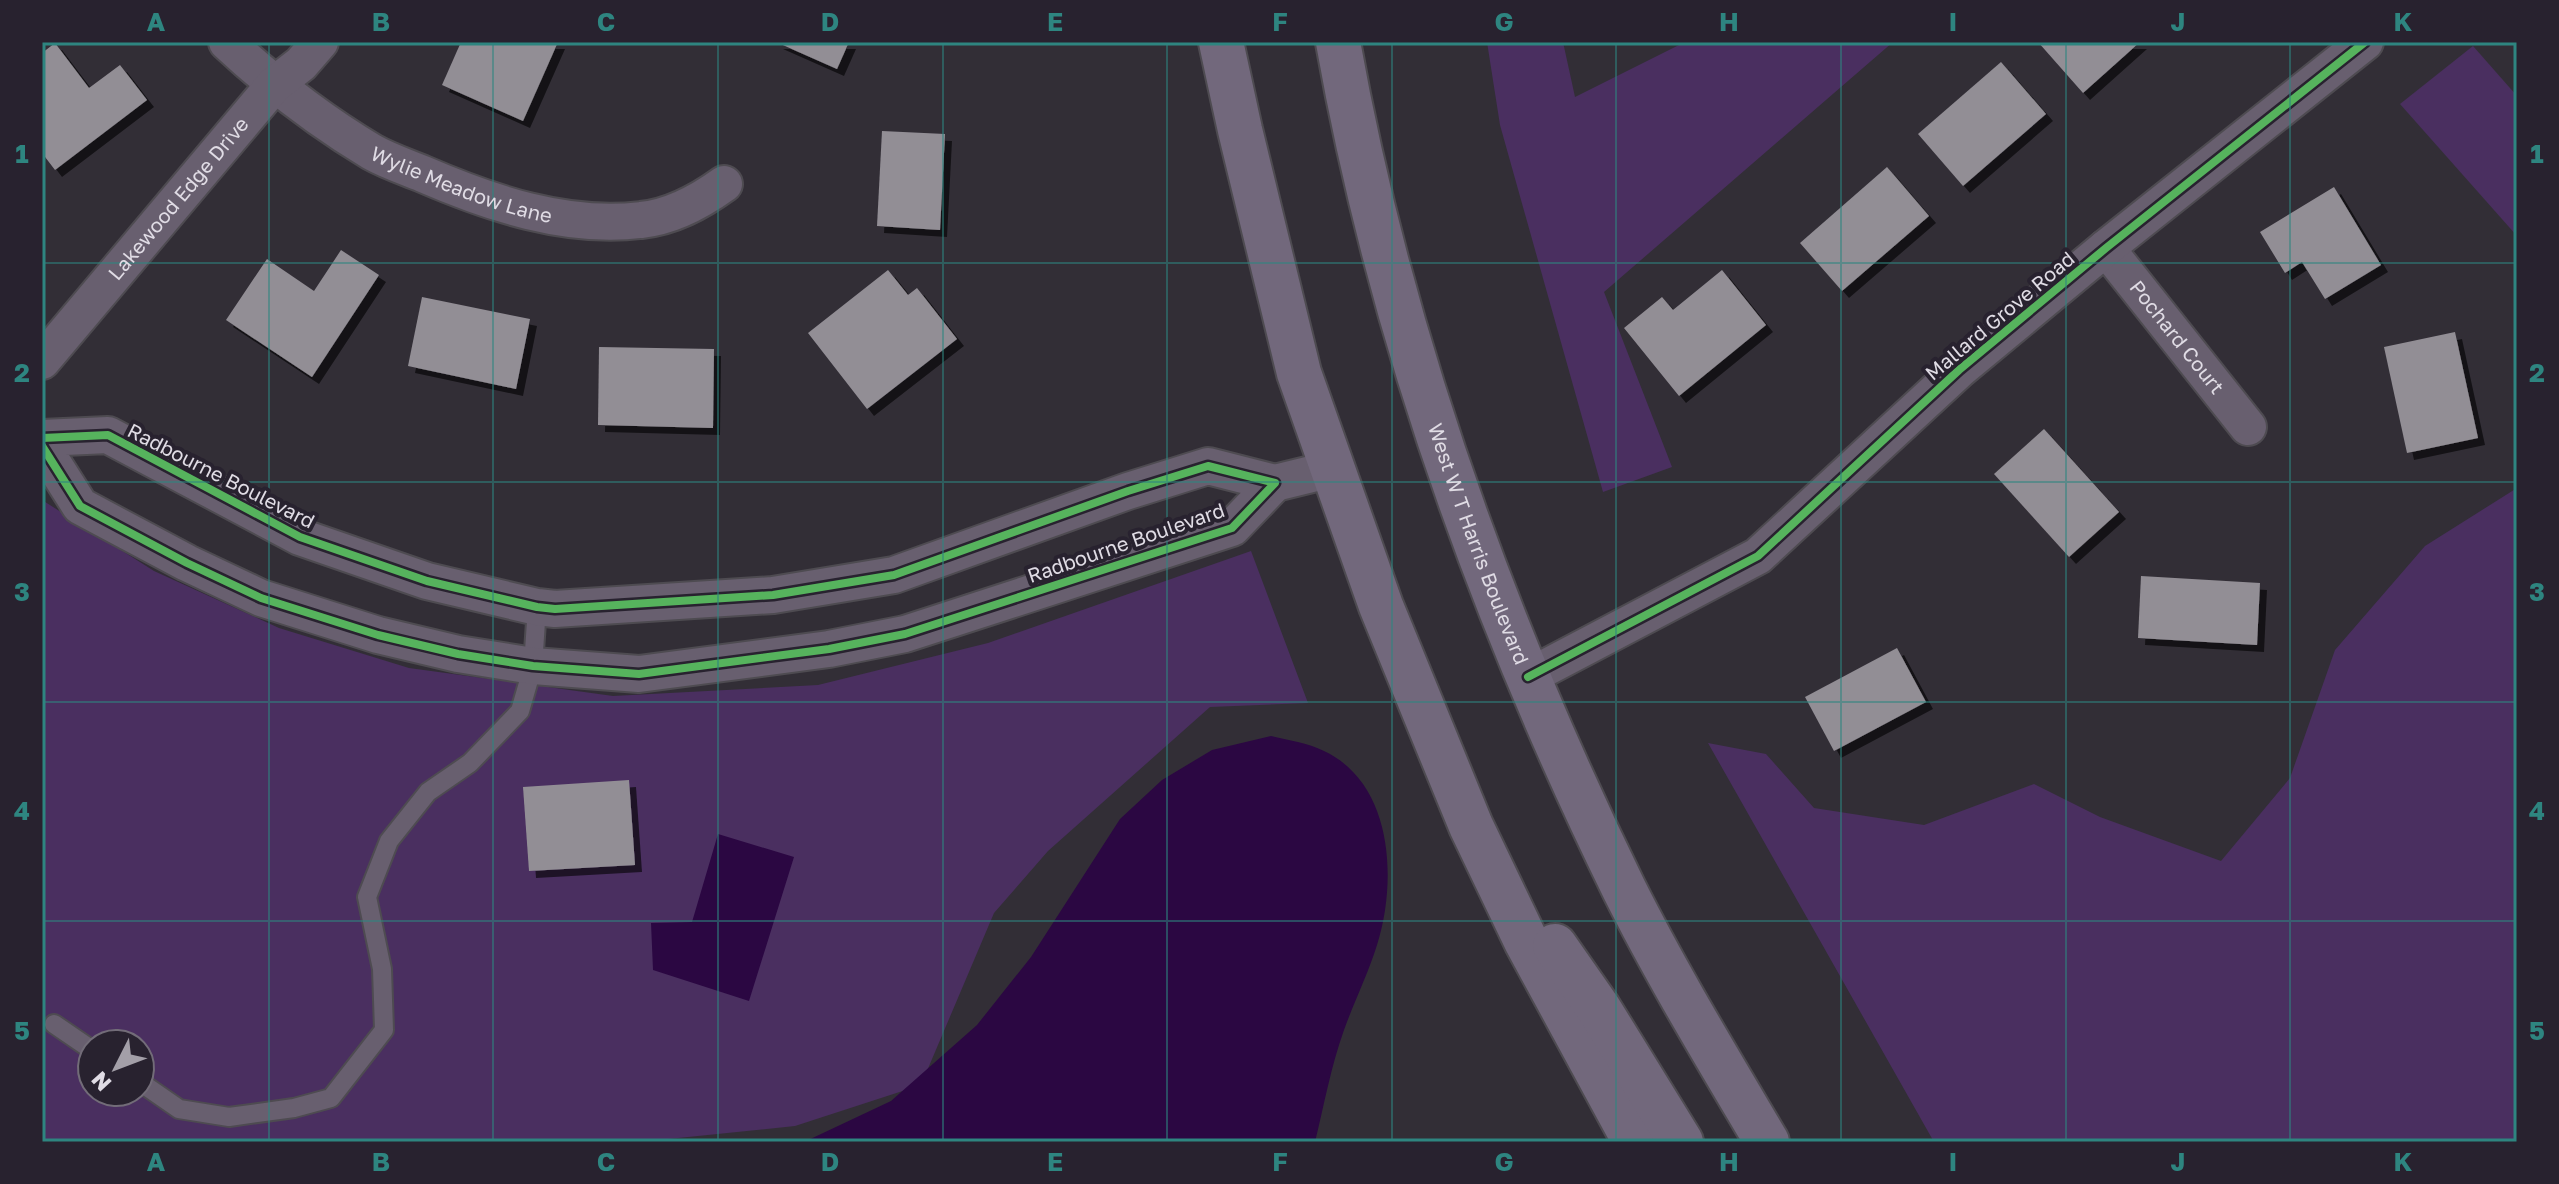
<svg xmlns="http://www.w3.org/2000/svg" width="2559" height="1184" font-family="'Golos Text',sans-serif">
<style>
.green{fill:#4a2f60;fill-rule:evenodd}
.water{fill:#2b0742}
.building{fill:#928e95;filter:url(#shadow)}
.lines{fill:none;stroke-linecap:round;stroke-linejoin:round}
.lane-casing{stroke:#4e4b51;stroke-width:22}
.street-casing{stroke:#4e4b51;stroke-width:40}
.primary-casing{stroke:#4e4b51;stroke-width:48}
.lane{stroke:#685f6f;stroke-width:18}
.street{stroke:#685f6f;stroke-width:36}
.primary{stroke:#72687c;stroke-width:44}
.cycleway-casing{stroke:#28222f;stroke-width:13}
.cycleway{stroke:#56b35d;stroke-width:8}
.grid{fill:none;stroke:#2e8580;stroke-width:2;stroke-opacity:0.55}
.labels{text-anchor:middle;stroke-width:8;stroke-linejoin:round;paint-order:stroke}
.street-label{font-size:20px;fill:#e0dce5;stroke:#28222f}
.neatline{fill:none;stroke:#2e8580;stroke-width:3}
.grid-label{font-size:26px;text-anchor:middle;font-weight:bold;fill:#2e8580}
</style>
<defs>
<filter id="shadow"><feDropShadow dx="7" dy="7" stdDeviation="0" flood-color="#0009"/></filter>
</defs>
<rect width="100%" height="100%" fill="#322e36"/>
<g class="green">
<path d="M1487,42H1563L1575,97L1685,42H1893L1604,292L1672,467L1603,492L1500,125Z"/>
<path d="M2473,46L2517,96V236L2400,104Z"/>
<path d="M2517,488V1142H1934L1708,743L1766,754L1814,808L1924,825L2034,784L2100,817L2221,861L2290,778L2335,650L2425,546Z"/>
<path d="M42,500L154,571L279,628L409,668L613,696L818,685L988,643L1251,551L1308,703L1210,707L1048,851L994,913L921,1085L795,1126L639,1142H42ZM92,1044H140V1092H92Z"/>
</g>
<g class="water">
<path d="M1271,736C1288,740 1308,743 1324,751C1394,784 1397,882 1377,945C1368,974 1354,1002 1344,1030C1331,1066 1324,1105 1315,1142H804L891,1101L977,1025L1031,957L1120,819L1162,780L1212,750Z"/>
<path d="M718,834L794,857L749,1001L653,970L651,923L692,922Z"/>
</g>
<g class="building">
<path d="M461,42H558L523,121L442,85Z"/>
<path d="M776,42H849L837,69Z"/>
<path d="M2038,42H2140L2083,93Z"/>
<path d="M55,43L89,88L120,65L147,100L55,170L42,153V53Z"/>
<path d="M2001,62L2046,114L1963,186L1918,134Z"/>
<path d="M882,131L945,134L940,230L877,226Z"/>
<path d="M1887,167L1929,216L1842,291L1800,243Z"/>
<path d="M2334,187L2381,265L2325,299L2302,262L2285,273L2260,232Z"/>
<path d="M341,250L379,275L312,377L226,320L267,259L314,291Z"/>
<path d="M888,270L908,295L917,288L957,339L867,409L808,333Z"/>
<path d="M1722,270L1766,325L1679,396L1624,328L1662,297L1673,310Z"/>
<path d="M422,297L530,319L516,389L408,366Z"/>
<path d="M2455,332L2478,438L2407,453L2384,347Z"/>
<path d="M599,347L714,349L713,428L598,425Z"/>
<path d="M2044,429L2119,512L2069,557L1994,474Z"/>
<path d="M2141,576L2260,583L2257,645L2138,638Z"/>
<path d="M1897,648L1926,702L1834,751L1805,697Z"/>
<path d="M629,780L635,865L529,871L523,787Z"/>
</g>
<g class="lines">
<defs>
<g id="lane">
<path d="M54,1024L92,1050"/>
<path d="M140,1082L179,1109L229,1117L294,1108L331,1098L384,1030L382,969L367,897L389,841L428,792L470,763L520,711L533,666L537,607"/>
</g>
<g id="street">
<path id="s1" d="M227,42C271,83 320,121 372,152C388,161 406,167 423,174C490,203 566,229 641,220C672,217 699,202 724,184"/>
<path id="s2" d="M2106,248L2248,427"/>
<path id="s3" d="M42,361L274,85L301,64L320,42"/>
<path d="M42,438L108,435L300,537L427,581L537,607L555,609L773,595L894,575L1128,491L1208,466L1275,483L1232,528L905,634L829,649L639,674L533,666L458,654L378,635L261,598L187,563L80,506L42,446"/>
<path d="M1275,483L1332,469"/>
<path d="M1528,677L1758,556L1959,370L2106,248L2365,42"/>
</g>
<g id="primary">
<path d="M1221,42L1240,130L1299,373L1381,606L1471,826L1526,941L1635,1142"/>
<path id="s4" d="M1338,42C1390,335 1493,621 1624,889C1667,975 1718,1059 1767,1142"/>
<path d="M1555,946L1599,1009L1681,1142"/>
</g>
</defs>
<use href="#lane" class="lane-casing"/>
<use href="#street" class="street-casing"/>
<use href="#primary" class="primary-casing"/>
<use href="#lane" class="lane"/>
<use href="#street" class="street"/>
<use href="#primary" class="primary"/>
<defs>
<g id="cycleway">
<path d="M42,438L108,435L300,537L427,581L537,607L555,609L773,595L894,575L1128,491L1208,466L1275,483L1232,528L905,634L829,649L639,674L533,666L458,654L378,635L261,598L187,563L80,506L42,446"/>
<path d="M1528,677L1758,556L1959,370L2106,248L2365,42"/>
</g>
</defs>
<use href="#cycleway" class="cycleway-casing"/>
<use href="#cycleway" class="cycleway"/>
</g>
<path class="grid" d="M269,42V1142M493,42V1142M718,42V1142M943,42V1142M1167,42V1142M1392,42V1142M1616,42V1142M1841,42V1142M2066,42V1142M2290,42V1142M42,263H2517M42,482H2517M42,702H2517M42,921H2517"/>
<g class="labels">
<g class="street-label">
<text dy="7" stroke="none"><textPath href="#s1" startOffset="278">Wylie Meadow Lane</textPath></text>
<text dy="7" stroke="none"><textPath href="#s3" startOffset="212">Lakewood Edge Drive</textPath></text>
<text transform="translate(2000 316) rotate(-40)" y="7">Mallard Grove Road</text>
<text dy="7" stroke="none"><textPath href="#s2" startOffset="114">Pochard Court</textPath></text>
<text transform="translate(221 476) rotate(27)" y="7">Radbourne Boulevard</text>
<text transform="translate(1126 543) rotate(-19)" y="7">Radbourne Boulevard</text>
<text dy="7" stroke="none"><textPath href="#s4" startOffset="522">West W T Harris Boulevard</textPath></text>
</g>
</g>
<rect width="2559" height="1184" fill="none" stroke="#28222f" stroke-width="88"/>
<g transform="translate(116 1068) rotate(228)"><circle r="38" fill="#28222f" stroke="#726c78" stroke-width="2"/>
<path d="M0-6L14 30L0 20L-14 30Z" fill="#a39fa8"/>
<text y="-12" font-size="22" font-weight="bold" text-anchor="middle" fill="#e0dce5">N</text>
</g>
<rect x="44" y="44" width="2471" height="1096" class="neatline"/>
<g class="grid-label">
<text x="156" y="31">A</text>
<text x="381" y="31">B</text>
<text x="606" y="31">C</text>
<text x="830" y="31">D</text>
<text x="1055" y="31">E</text>
<text x="1280" y="31">F</text>
<text x="1504" y="31">G</text>
<text x="1729" y="31">H</text>
<text x="1953" y="31">I</text>
<text x="2178" y="31">J</text>
<text x="2403" y="31">K</text>
<text x="22" y="163">1</text>
<text x="2537" y="163">1</text>
<text x="22" y="382">2</text>
<text x="2537" y="382">2</text>
<text x="22" y="601">3</text>
<text x="2537" y="601">3</text>
<text x="22" y="820">4</text>
<text x="2537" y="820">4</text>
<text x="22" y="1040">5</text>
<text x="2537" y="1040">5</text>
<text x="156" y="1171">A</text>
<text x="381" y="1171">B</text>
<text x="606" y="1171">C</text>
<text x="830" y="1171">D</text>
<text x="1055" y="1171">E</text>
<text x="1280" y="1171">F</text>
<text x="1504" y="1171">G</text>
<text x="1729" y="1171">H</text>
<text x="1953" y="1171">I</text>
<text x="2178" y="1171">J</text>
<text x="2403" y="1171">K</text>
</g>
</svg>
